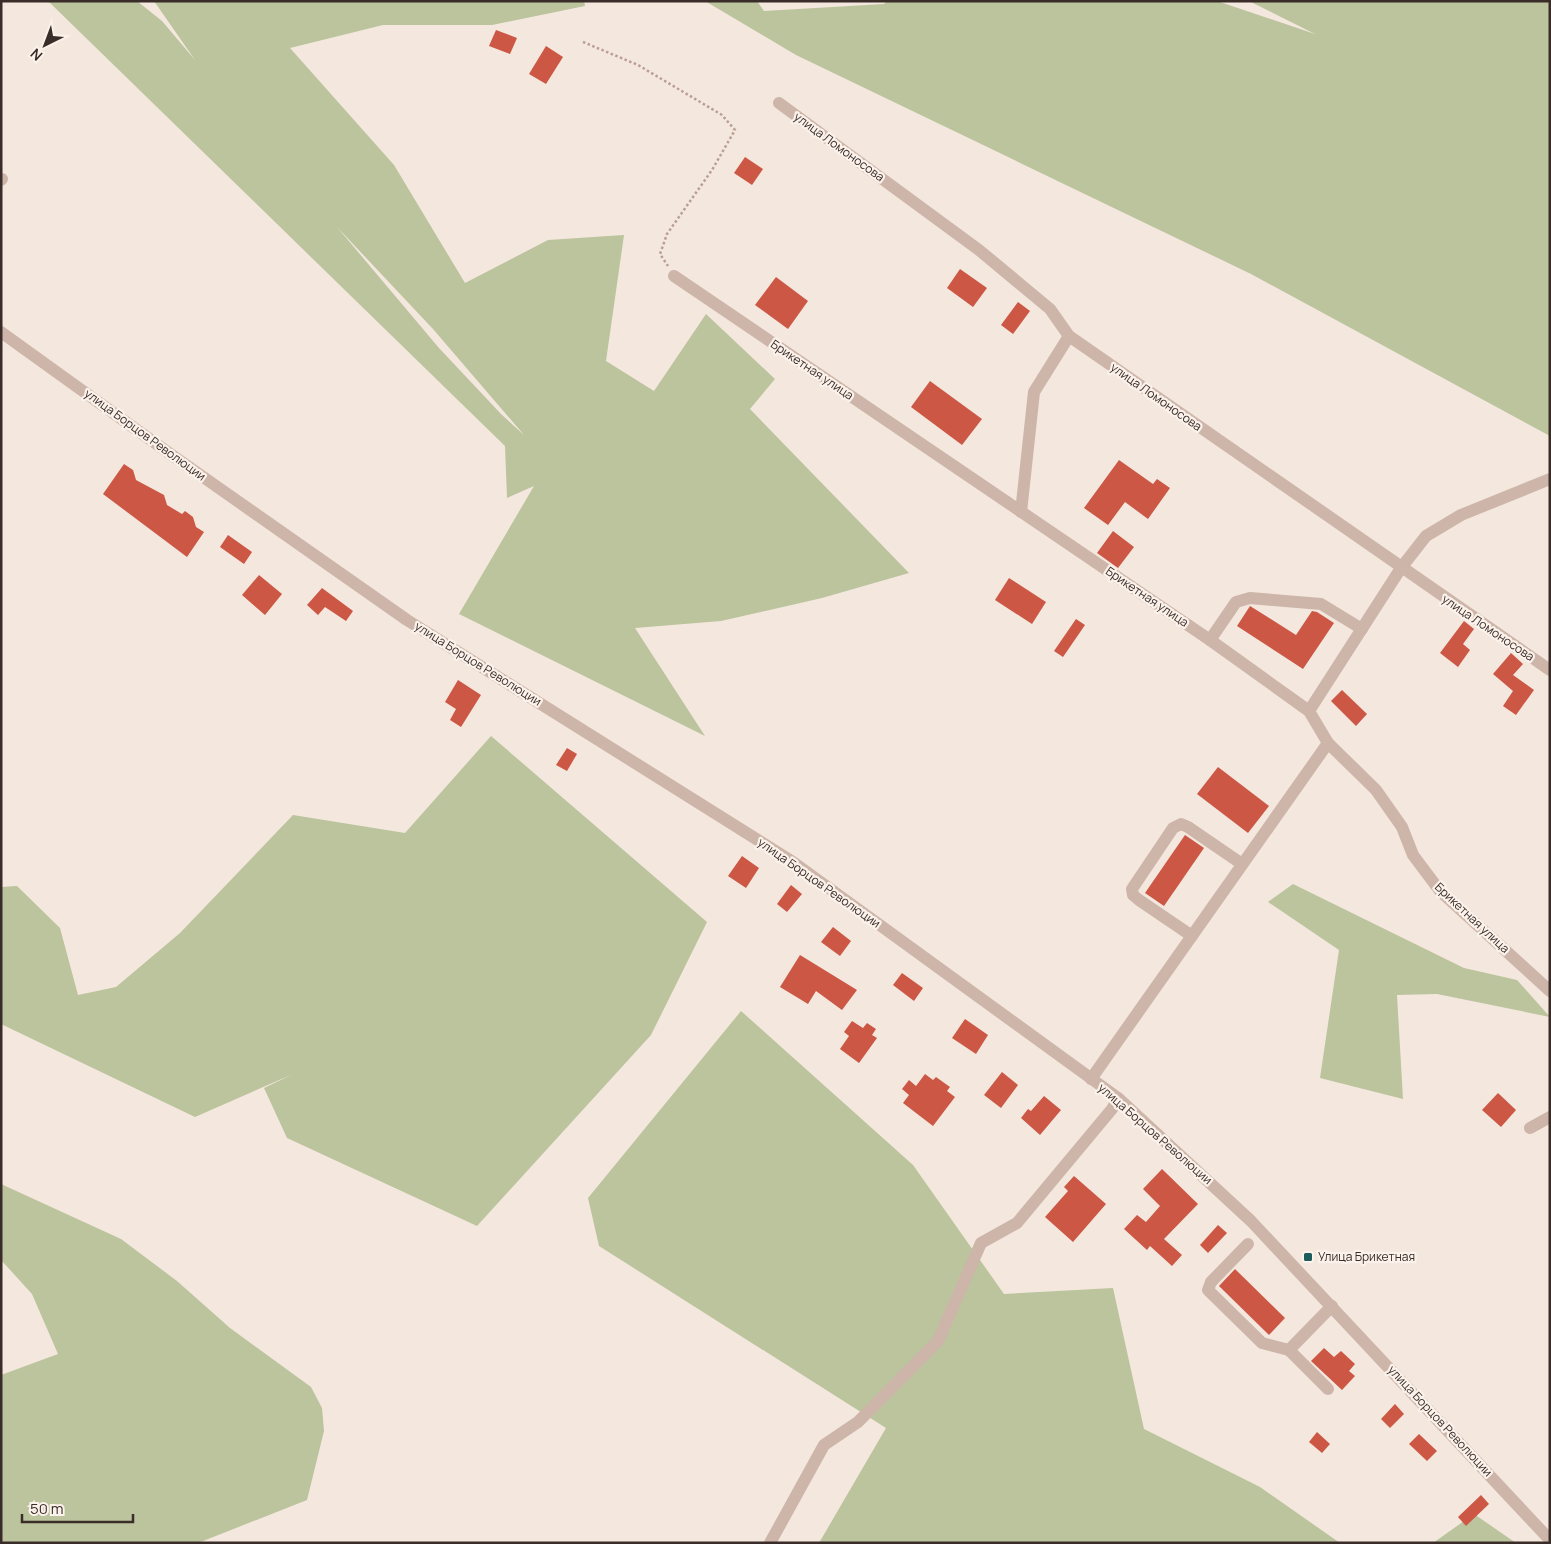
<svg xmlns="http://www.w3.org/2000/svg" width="1551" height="1544" font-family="Manrope,sans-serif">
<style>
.green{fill:#bbc49d;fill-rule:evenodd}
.building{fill:#cb5744}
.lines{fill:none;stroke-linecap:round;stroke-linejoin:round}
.path{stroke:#b99f93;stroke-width:2.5;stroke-dasharray:2.5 2.5;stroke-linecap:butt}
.minor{stroke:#cdb5a9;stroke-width:12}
.poi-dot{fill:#1c5d5b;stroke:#fbf2eb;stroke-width:2}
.labels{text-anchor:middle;stroke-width:4.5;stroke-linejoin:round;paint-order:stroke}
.street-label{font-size:12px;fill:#3a2d29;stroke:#fbf2eb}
.poi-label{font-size:12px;fill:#3a2d29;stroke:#fbf2eb;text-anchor:start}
</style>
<rect width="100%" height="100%" fill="#f4e7de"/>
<g class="green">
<path d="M48,1H137L162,21L195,60L154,1H584L585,6L492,25H383L290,48L394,165L465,283L548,240L624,235L606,361L654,391L706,314L775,379L750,409L909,573L822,598L721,621L635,628L705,736L459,614L534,486L507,498L505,446ZM337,227L433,329L524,435L501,414L439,348Z"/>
<path d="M705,1H757L764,11L884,4L887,1H1217L1315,34L1249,1H1550V436L1251,274L796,55Z"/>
<path d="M491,736L707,922L651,1035L477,1226L287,1138L264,1088L293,1074L195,1117L1,1024V887L17,886L60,928L78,995L116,987L180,933L293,815L405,833Z"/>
<path d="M1293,884L1464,968L1517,980L1550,1017L1437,994L1397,995L1403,1099L1320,1078L1339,950L1268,902Z"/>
<path d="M741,1011L913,1165L1004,1294L1113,1288L1144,1429L1260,1487L1340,1543H819L886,1428L599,1246L588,1198Z"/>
<path d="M1,1184L121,1239L177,1281L230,1328L311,1387L322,1408L324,1431L307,1500L198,1543H1V1375L58,1354L32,1294L1,1260Z"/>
<path d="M1474,1514L1516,1543H1433Z"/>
</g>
<g class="building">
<path d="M496,30L517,38L510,54L489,46Z"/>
<path d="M546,46L563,57L546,84L529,74Z"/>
<path d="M745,157L763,169L752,185L734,173Z"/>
<path d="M960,269L987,288L973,307L947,288Z"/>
<path d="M776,277L808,301L788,329L755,305Z"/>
<path d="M1018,302L1030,311L1013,334L1001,325Z"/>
<path d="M930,381L982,419L962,445L911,407Z"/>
<path d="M1119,460L1153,484L1157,479L1170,488L1148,519L1125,502L1108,525L1084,508Z"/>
<path d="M124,464L133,470L136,480L164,495L167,505L182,514L185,511L193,517L196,527L204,532L187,557L103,494Z"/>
<path d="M1113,531L1134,547L1118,568L1097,553Z"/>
<path d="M228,535L252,552L244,564L220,547Z"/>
<path d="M259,575L282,594L265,615L242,595Z"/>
<path d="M1009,578L1046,602L1032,624L995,600Z"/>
<path d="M322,588L353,611L346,621L325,607L318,615L307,605Z"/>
<path d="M1250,606L1296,635L1312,611L1317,612L1334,623L1303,669L1237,626Z"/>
<path d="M1076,619L1085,625L1063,657L1054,651Z"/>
<path d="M1464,621L1474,629L1463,644L1470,650L1458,667L1440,653Z"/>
<path d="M1511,653L1523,664L1513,675L1534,690L1516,715L1503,706L1513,691L1493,674Z"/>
<path d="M458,680L481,695L461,727L450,720L456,709L445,702Z"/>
<path d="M1342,690L1367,714L1356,726L1331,701Z"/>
<path d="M567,748L577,754L567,771L556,765Z"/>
<path d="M1218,767L1269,806L1248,833L1197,794Z"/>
<path d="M1185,835L1204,848L1164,906L1145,893Z"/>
<path d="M742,856L759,868L746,888L728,876Z"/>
<path d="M791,885L802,894L787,912L777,904Z"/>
<path d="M833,927L851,941L840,956L821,942Z"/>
<path d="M800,955L857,990L842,1010L816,991L808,1004L780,987Z"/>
<path d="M902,973L923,988L914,1001L893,985Z"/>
<path d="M965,1019L988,1035L976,1054L952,1038Z"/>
<path d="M852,1021L863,1028L867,1023L876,1029L872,1035L877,1038L859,1063L840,1049L849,1036L844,1032Z"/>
<path d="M1002,1072L1018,1085L1001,1108L984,1095Z"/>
<path d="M925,1074L933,1080L936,1077L950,1087L947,1091L955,1097L933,1126L903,1103L909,1095L902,1089L909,1080L916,1086Z"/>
<path d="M1498,1093L1516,1110L1501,1127L1482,1110Z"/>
<path d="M1044,1096L1061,1110L1040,1135L1021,1118L1028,1109L1031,1111Z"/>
<path d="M1162,1169L1198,1204L1164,1239L1182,1255L1172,1266L1150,1246L1147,1250L1124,1229L1137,1215L1146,1222L1160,1206L1143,1189Z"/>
<path d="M1074,1176L1106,1204L1073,1242L1045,1217L1068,1191L1064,1187Z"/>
<path d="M1218,1225L1227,1233L1208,1253L1200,1245Z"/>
<path d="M1235,1269L1285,1318L1269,1335L1219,1286Z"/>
<path d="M1324,1348L1334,1357L1341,1351L1355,1364L1349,1371L1355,1376L1342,1390L1311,1361Z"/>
<path d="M1395,1404L1404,1414L1390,1428L1381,1419Z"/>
<path d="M1317,1432L1330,1444L1322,1453L1309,1442Z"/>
<path d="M1419,1434L1437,1451L1427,1461L1409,1444Z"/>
<path d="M1481,1495L1489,1504L1466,1526L1458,1517Z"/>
</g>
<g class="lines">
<path class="path" d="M583,42L638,65L722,115L735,130L712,170L667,234L660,254L668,266"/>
<g class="minor">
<path d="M779,103L979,250L1050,309L1069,336L1550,670"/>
<path d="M1,180L2,179"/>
<path d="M674,276L1210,640L1309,711L1328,743L1376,790L1402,827L1413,855L1440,891L1550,991"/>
<path d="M1,332L169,453L407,620L793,862L1118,1098L1251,1221L1550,1540"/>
<path d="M1021,512L1034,392L1069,336"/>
<path d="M1210,640L1236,602L1250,598L1321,604L1362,629"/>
<path d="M1309,711L1401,568L1426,536L1461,515L1550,479"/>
<path d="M1192,936L1139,900L1133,895L1132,889L1173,828L1181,824L1188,827L1242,864"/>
<path d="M1091,1079L1328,743"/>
<path d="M1530,1128L1550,1117"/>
<path d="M1248,1244L1211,1282L1208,1290L1262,1343L1289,1350L1332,1306"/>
<path d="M1289,1350L1328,1389"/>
<path d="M770,1543L824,1445L858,1422L938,1341L981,1243L1017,1223L1112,1109L1118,1098"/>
</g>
</g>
<rect class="poi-dot" x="1303" y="1252" width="10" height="10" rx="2.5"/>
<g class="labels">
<g class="street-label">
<text transform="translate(839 147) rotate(36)" y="4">улица Ломоносова</text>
<text transform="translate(812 370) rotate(34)" y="4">Брикетная улица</text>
<text transform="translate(1156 397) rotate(35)" y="4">улица Ломоносова</text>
<text transform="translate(145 435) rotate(36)" y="4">улица Борцов Революции</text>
<text transform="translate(1147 597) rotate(34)" y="4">Брикетная улица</text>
<text transform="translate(1488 628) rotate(34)" y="4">улица Ломоносова</text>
<text transform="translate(478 664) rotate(32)" y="4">улица Борцов Революции</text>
<text transform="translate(819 883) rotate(35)" y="4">улица Борцов Революции</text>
<text transform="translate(1472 918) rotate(43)" y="4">Брикетная улица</text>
<text transform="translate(1155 1134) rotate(41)" y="4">улица Борцов Революции</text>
<text transform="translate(1440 1421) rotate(47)" y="4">улица Борцов Революции</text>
</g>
<g class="poi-label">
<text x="1318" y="1261">Улица Брикетная</text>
</g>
</g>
<rect width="1551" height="1544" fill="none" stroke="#3a2d29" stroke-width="5"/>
<g transform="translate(45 45) rotate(222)" stroke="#fbf2eb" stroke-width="4" paint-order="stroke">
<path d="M0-4L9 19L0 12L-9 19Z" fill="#3a2d29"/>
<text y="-8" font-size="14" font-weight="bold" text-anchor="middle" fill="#3a2d29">N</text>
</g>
<path d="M22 1514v8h111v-8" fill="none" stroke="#3a2d29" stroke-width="2.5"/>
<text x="30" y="1514" font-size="15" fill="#3a2d29" stroke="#fbf2eb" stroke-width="4" paint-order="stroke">50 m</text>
</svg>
